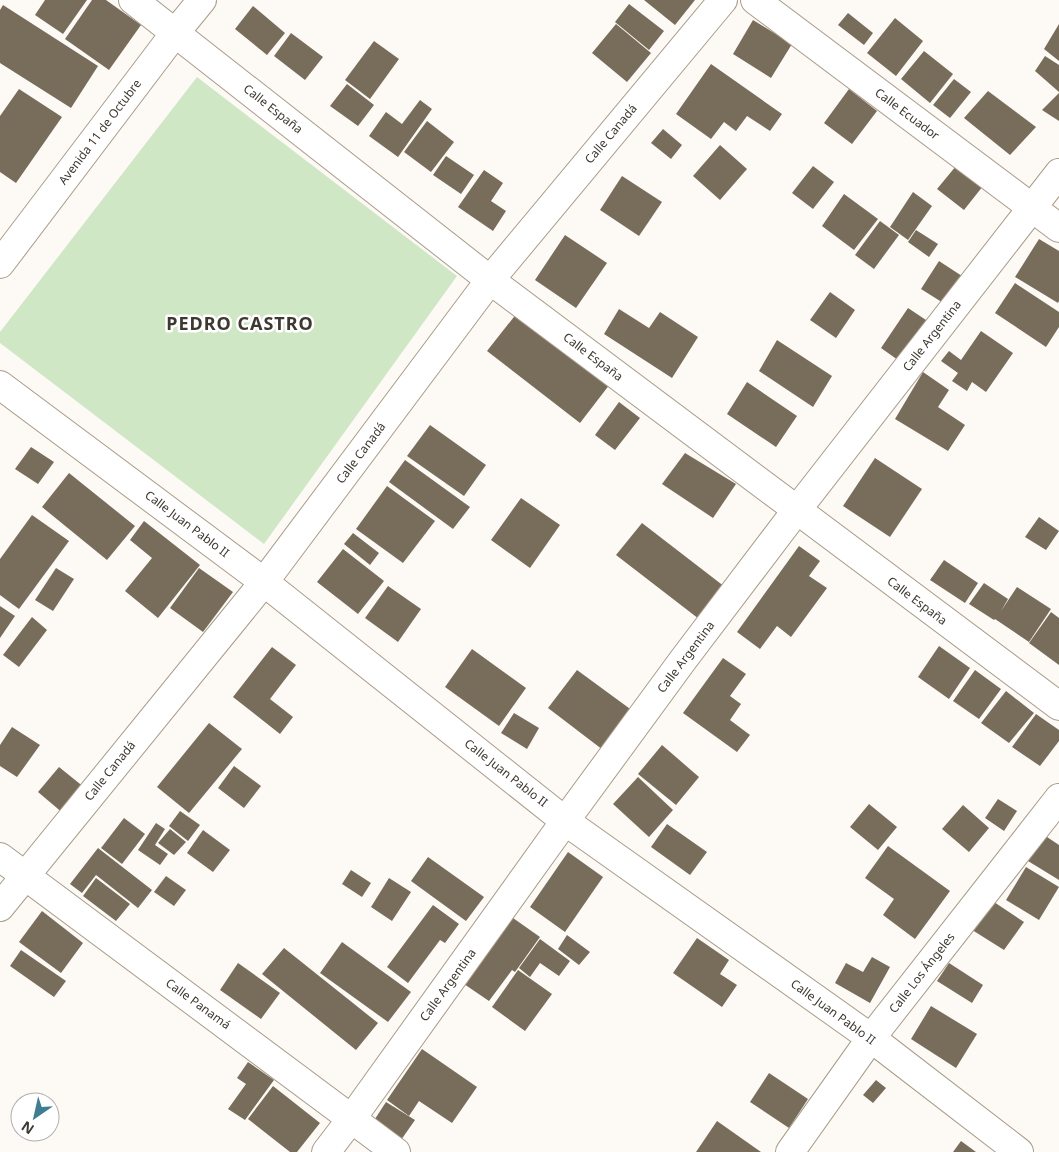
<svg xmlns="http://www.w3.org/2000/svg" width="1059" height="1152" font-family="'Noto Sans',sans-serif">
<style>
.green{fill:#d0e7c5}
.building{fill:#786d5b}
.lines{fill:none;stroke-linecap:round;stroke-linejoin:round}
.minor-casing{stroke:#a99c89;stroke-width:30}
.minor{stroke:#fff;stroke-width:28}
.labels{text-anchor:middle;stroke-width:5;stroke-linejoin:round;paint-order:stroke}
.street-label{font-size:12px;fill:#3d3830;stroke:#fff}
.district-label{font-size:18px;font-weight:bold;letter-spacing:1px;fill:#3d3830;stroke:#fff}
</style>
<rect width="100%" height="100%" fill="#fdfaf6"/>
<path class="green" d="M197,77L457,276L264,544L0,343V332Z"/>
<g class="building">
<path d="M45,0H87L63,34L35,15Z"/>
<path d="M92,0H106L141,25L109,70L65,39Z"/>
<path d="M644,0H695L675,25Z"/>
<path d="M629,4L664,31L649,50L615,22Z"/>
<path d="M3,5L98,66L71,108L0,63V10Z"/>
<path d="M253,6L285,33L267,55L235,29Z"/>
<path d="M848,13L873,33L864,45L838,25Z"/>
<path d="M895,18L923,41L896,76L867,53Z"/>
<path d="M753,20L792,44L771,78L733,54Z"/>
<path d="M616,24L651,53L627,82L592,53Z"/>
<path d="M1059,24V61L1044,49Z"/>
<path d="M291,33L323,57L305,80L274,56Z"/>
<path d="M374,41L399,59L370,99L345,80Z"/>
<path d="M924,51L953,74L930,103L901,79Z"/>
<path d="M1045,56L1059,65V92L1035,71Z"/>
<path d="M711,64L782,114L770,131L747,116L736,131L724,122L711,139L676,114Z"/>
<path d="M954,79L971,92L950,118L933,105Z"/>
<path d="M347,84L374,105L358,126L330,106Z"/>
<path d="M19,89L62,117L16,183L0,172V116Z"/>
<path d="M849,89L877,111L852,144L824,123Z"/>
<path d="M988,91L1036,127L1010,155L964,118Z"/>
<path d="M1059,93V121L1042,110Z"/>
<path d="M420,100L432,109L398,157L369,136L386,112L402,124Z"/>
<path d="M427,121L454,142L431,172L404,152Z"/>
<path d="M663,129L682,145L671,159L651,143Z"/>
<path d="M720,145L747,169L720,200L693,176Z"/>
<path d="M446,156L474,175L461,194L433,175Z"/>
<path d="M813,166L834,182L813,209L792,193Z"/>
<path d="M956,166L983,186L964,210L937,189Z"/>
<path d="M484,170L503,183L491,201L506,211L493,231L458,207Z"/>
<path d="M622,176L662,202L639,236L600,210Z"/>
<path d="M913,192L932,206L908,240L890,227Z"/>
<path d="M844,194L878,219L854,250L822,226Z"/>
<path d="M880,221L899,235L874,269L855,255Z"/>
<path d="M916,230L938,244L929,257L908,242Z"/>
<path d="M565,235L607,263L576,308L535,280Z"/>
<path d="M1039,239L1059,251V301L1058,303L1015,277Z"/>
<path d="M939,261L965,278L948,306L921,289Z"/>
<path d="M1015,283L1059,312V327L1046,347L995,313Z"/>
<path d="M830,292L855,310L836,338L810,320Z"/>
<path d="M908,308L932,324L905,365L881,348Z"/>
<path d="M619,309L649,328L660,312L698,337L672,378L604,334Z"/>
<path d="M517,313L610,384L580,423L487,351Z"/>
<path d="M981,331L1013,353L986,392L972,382L967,391L952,381L958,373L941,361L949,351L961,360Z"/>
<path d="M777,340L832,376L813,407L759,371Z"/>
<path d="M923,372L949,390L938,407L965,425L948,451L895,419Z"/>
<path d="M747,382L797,416L776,447L727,414Z"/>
<path d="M619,402L640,418L615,450L595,435Z"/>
<path d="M430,425L486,465L464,496L407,456Z"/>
<path d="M31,447L54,462L38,484L15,469Z"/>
<path d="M685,453L736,484L713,518L662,484Z"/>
<path d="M875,458L922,489L890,537L843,506Z"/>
<path d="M405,460L470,507L453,529L389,482Z"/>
<path d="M69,473L135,526L107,560L42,507Z"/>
<path d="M387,486L435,521L403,563L356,529Z"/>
<path d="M521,498L560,525L530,568L491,540Z"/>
<path d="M32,515L69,541L19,609L0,595V559Z"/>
<path d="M1039,517L1059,531L1046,550L1025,537Z"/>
<path d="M144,521L200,565L158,618L125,591L152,558L130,540Z"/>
<path d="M642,523L725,587L699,619L616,555Z"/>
<path d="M353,533L379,553L370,565L344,544Z"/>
<path d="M799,546L820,561L809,576L827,588L791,637L777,626L760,649L737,632Z"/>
<path d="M343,549L384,581L358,614L317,582Z"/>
<path d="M944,560L978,583L965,603L930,580Z"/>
<path d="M56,568L74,579L53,611L35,600Z"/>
<path d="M199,568L233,592L203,632L170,608Z"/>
<path d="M984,583L1008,599L1001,611L1017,587L1051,609L1029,642L995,619L994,620L969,604Z"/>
<path d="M388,586L421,609L398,642L365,618Z"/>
<path d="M0,606L15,616L0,638Z"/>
<path d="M1051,612L1059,618V665L1029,643Z"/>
<path d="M32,617L47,630L19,667L3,655Z"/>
<path d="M939,646L970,668L949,699L918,677Z"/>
<path d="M272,647L296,665L270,699L293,717L280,734L233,697Z"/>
<path d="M472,649L526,688L499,726L445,687Z"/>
<path d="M723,658L746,674L730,696L741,704L730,720L750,735L737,752L683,713Z"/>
<path d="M577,670L637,714L607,753L548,708Z"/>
<path d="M975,670L1001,689L979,719L953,701Z"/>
<path d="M1006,691L1034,713L1009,743L981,723Z"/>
<path d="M514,713L539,728L527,749L501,733Z"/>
<path d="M1036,714L1059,730V741L1040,766L1012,747Z"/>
<path d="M209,723L242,749L189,813L157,787Z"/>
<path d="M12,727L40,745L17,777L0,766V745Z"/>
<path d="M662,745L699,777L676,805L638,774Z"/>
<path d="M234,766L261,786L244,808L218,788Z"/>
<path d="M59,767L85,788L64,814L38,792Z"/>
<path d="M638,777L673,810L649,837L613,804Z"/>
<path d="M998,799L1017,811L1004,831L985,818Z"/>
<path d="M869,804L897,827L878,850L850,827Z"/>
<path d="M963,805L989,828L969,852L942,829Z"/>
<path d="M180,811L200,825L188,841L169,826Z"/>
<path d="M124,818L145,834L122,864L101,848Z"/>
<path d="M156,823L165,829L155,845L168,854L160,865L138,850Z"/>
<path d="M667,824L707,852L690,875L651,847Z"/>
<path d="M170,829L186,842L174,855L158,843Z"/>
<path d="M203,830L230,850L213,872L187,853Z"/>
<path d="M1044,835L1059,845V880L1028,861Z"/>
<path d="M888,846L950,891L915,939L883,915L894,899L865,878Z"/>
<path d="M98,848L152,890L138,908L96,875L82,893L70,884Z"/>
<path d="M568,852L603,877L565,932L530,907Z"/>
<path d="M428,857L484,897L466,921L411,881Z"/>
<path d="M1026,867L1059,887L1039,920L1006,900Z"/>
<path d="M351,870L371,883L362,897L342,884Z"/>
<path d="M166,876L186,890L174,906L154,892Z"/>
<path d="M96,878L130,904L116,921L83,896Z"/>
<path d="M389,878L411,892L392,921L371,907Z"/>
<path d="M988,898L1024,922L1004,950L969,928Z"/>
<path d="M433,905L459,924L445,943L440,940L408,983L387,967Z"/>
<path d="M42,911L83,943L61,973L19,942Z"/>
<path d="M513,918L540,937L515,972L512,970L489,1001L464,984Z"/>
<path d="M567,935L590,952L579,965L558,949Z"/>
<path d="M697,938L729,960L720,974L737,985L722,1007L673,973Z"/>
<path d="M540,939L570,961L559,976L540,963L530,977L519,968Z"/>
<path d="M342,942L411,992L388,1022L320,973Z"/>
<path d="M284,948L378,1023L356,1050L262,974Z"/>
<path d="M21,950L66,981L54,997L10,966Z"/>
<path d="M872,957L890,967L870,1003L835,983L846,963L863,972Z"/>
<path d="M238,963L280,993L261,1019L220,990Z"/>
<path d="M949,963L983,985L972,1003L937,981Z"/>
<path d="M518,970L552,994L525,1031L492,1007Z"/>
<path d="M931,1006L977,1034L956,1068L911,1039Z"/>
<path d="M422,1049L477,1087L452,1123L419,1101L409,1116L387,1100Z"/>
<path d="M248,1062L274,1080L245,1120L228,1109L246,1084L237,1078Z"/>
<path d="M769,1073L808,1099L789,1128L750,1102Z"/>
<path d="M876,1080L886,1088L873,1103L863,1095Z"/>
<path d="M273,1086L320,1123L297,1152H290L248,1119Z"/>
<path d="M386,1102L415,1120L401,1140L373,1122Z"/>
<path d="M717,1121L761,1152H696Z"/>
<path d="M961,1141L976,1152H953Z"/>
</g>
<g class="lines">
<defs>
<g id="minor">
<path d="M133,0L490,280L1059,706"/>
<path d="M755,0L1059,228"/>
<path d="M0,264L175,33L202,0"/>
<path d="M0,385L264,582L565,821L871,1038L1019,1152"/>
<path d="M0,857L396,1152"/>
<path d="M0,907L264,582L490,280L723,0"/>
<path d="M326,1152L352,1118L565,821L683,660L796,511L1059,173"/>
<path d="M790,1152L871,1038L1059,798"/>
</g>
</defs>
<use href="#minor" class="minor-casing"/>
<use href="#minor" class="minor"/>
</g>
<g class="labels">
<g class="street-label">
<text transform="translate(273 109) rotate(38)" y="4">Calle España</text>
<text transform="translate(907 114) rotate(37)" y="4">Calle Ecuador</text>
<text transform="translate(100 132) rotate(-53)" y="4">Avenida 11 de Octubre</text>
<text transform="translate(611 134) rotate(-50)" y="4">Calle Canadá</text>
<text transform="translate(932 336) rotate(-52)" y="4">Calle Argentina</text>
<text transform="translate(593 357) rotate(37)" y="4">Calle España</text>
<text transform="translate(361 453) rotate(-53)" y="4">Calle Canadá</text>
<text transform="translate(187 524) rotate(37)" y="4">Calle Juan Pablo II</text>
<text transform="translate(917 601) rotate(37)" y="4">Calle España</text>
<text transform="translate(686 657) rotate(-53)" y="4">Calle Argentina</text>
<text transform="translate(110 771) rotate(-51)" y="4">Calle Canadá</text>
<text transform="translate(506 773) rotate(38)" y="4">Calle Juan Pablo II</text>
<text transform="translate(922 973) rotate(-52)" y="4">Calle Los Ángeles</text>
<text transform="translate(448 985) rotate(-54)" y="4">Calle Argentina</text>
<text transform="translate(198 1004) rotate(36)" y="4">Calle Panamá</text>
<text transform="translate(833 1012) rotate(36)" y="4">Calle Juan Pablo II</text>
</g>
<g class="district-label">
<text x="240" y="330">PEDRO CASTRO</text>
</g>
</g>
<g transform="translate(35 1117) rotate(214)"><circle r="24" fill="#ffffff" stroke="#b1afac"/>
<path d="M0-4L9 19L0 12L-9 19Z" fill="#3e7d92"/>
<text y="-8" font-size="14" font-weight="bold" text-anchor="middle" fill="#3d3830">N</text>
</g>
</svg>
